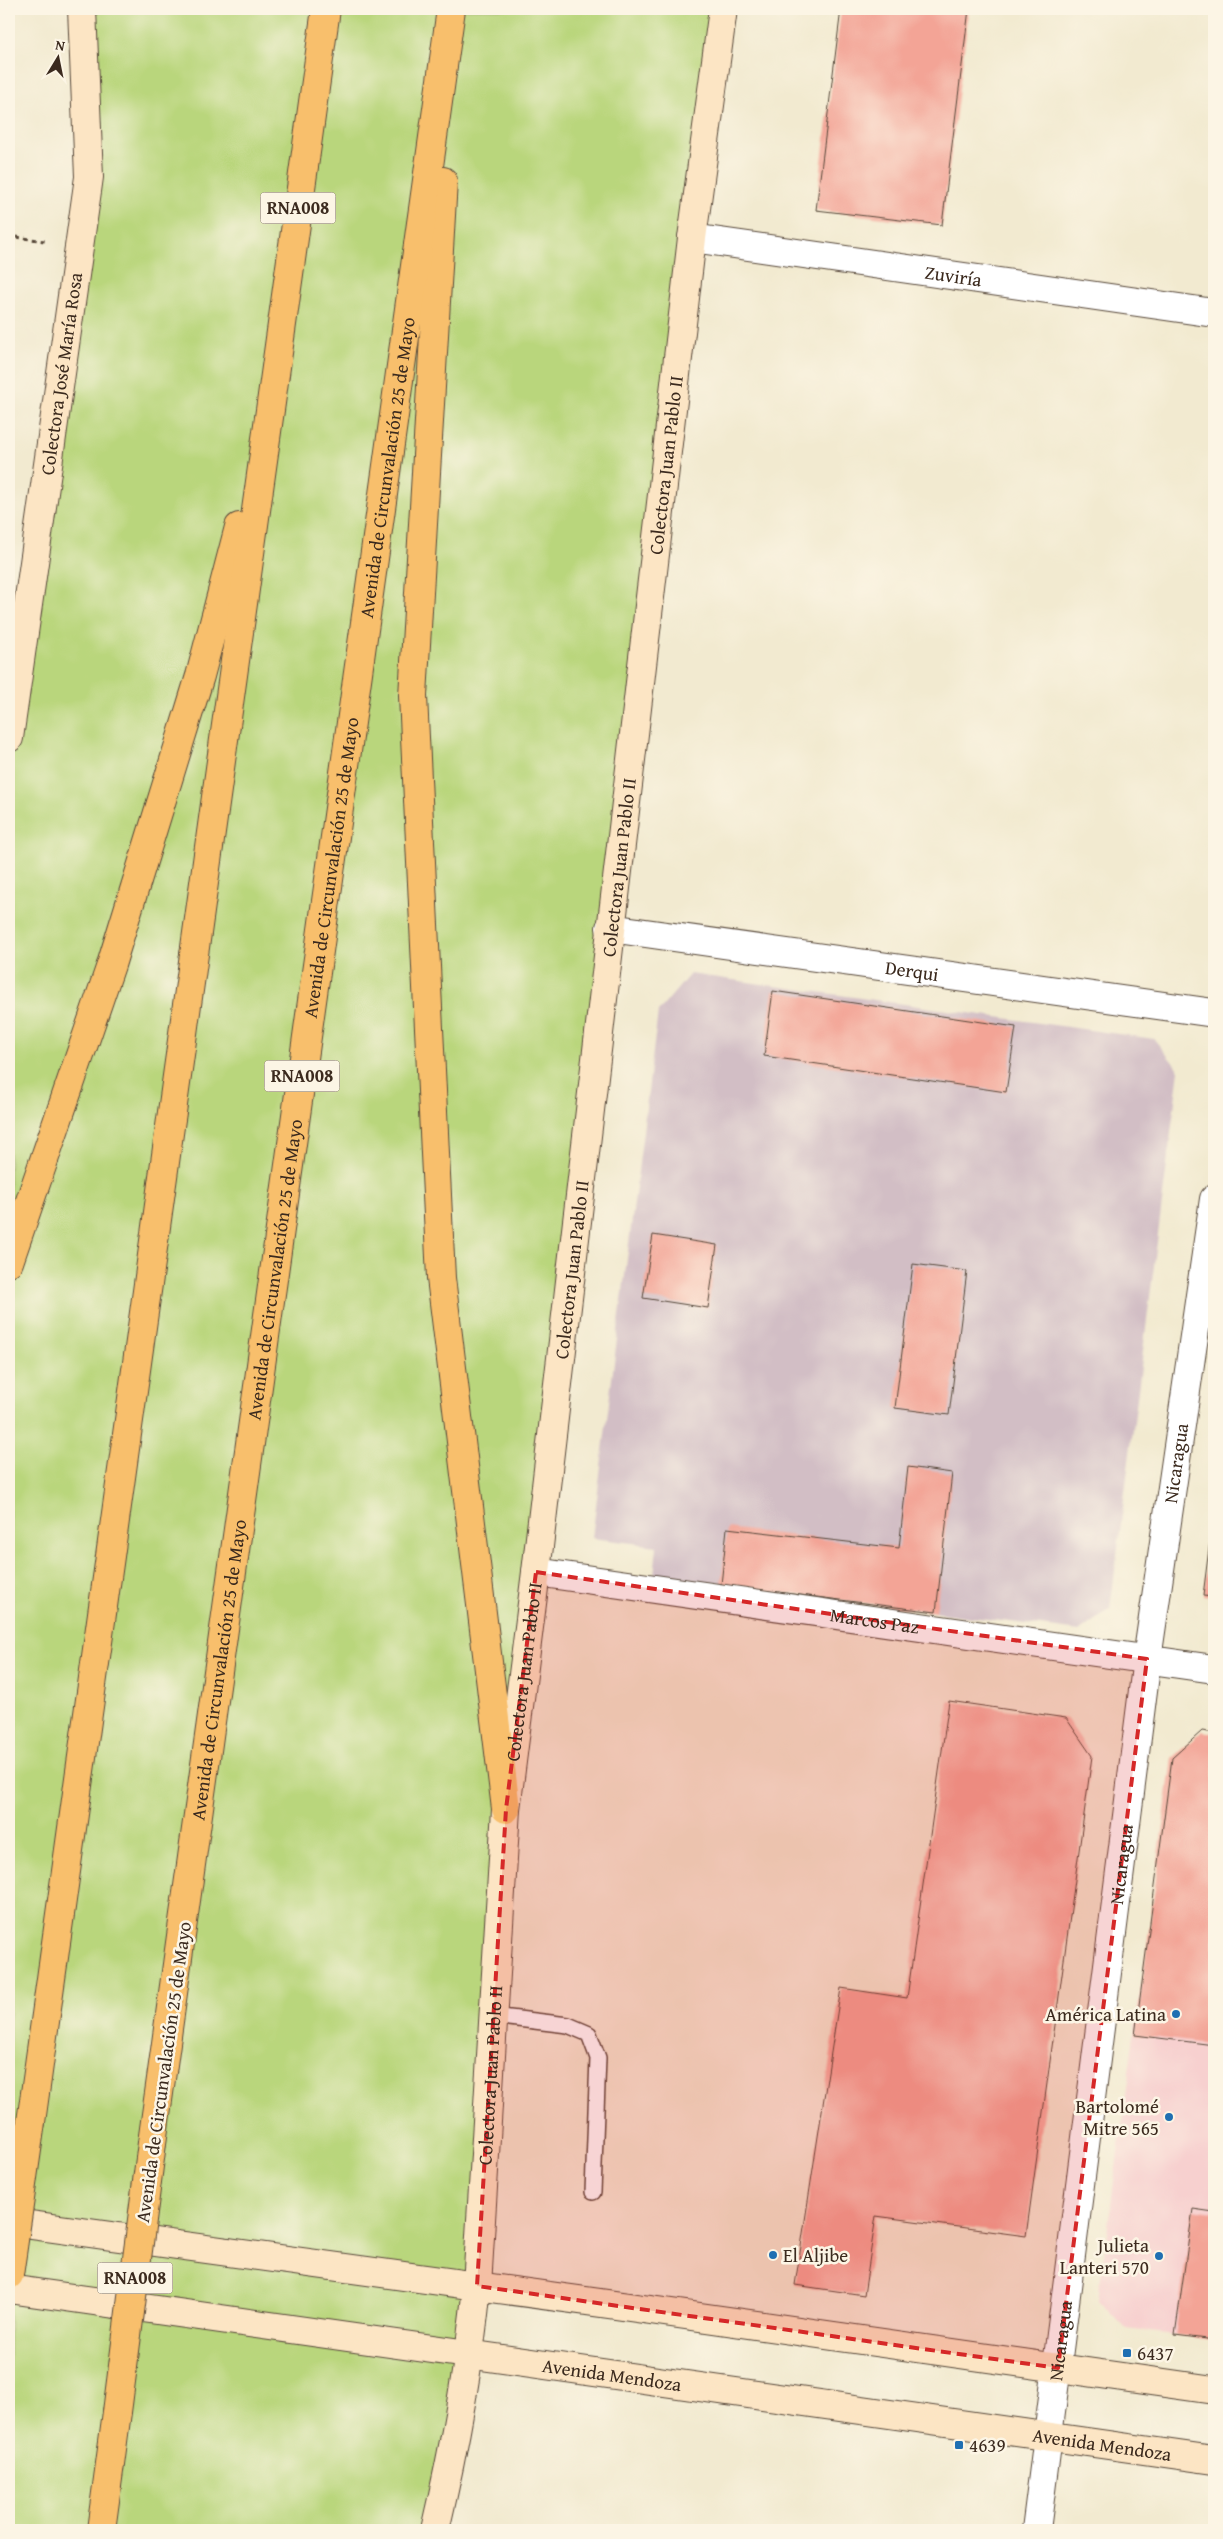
<svg xmlns="http://www.w3.org/2000/svg" width="1223" height="2539" font-family="'Gentium Book Plus',serif">
<style>
.built{fill:#f7d0cf}
.industrial{fill:#d2bec5}
.green{fill:#b9d67c;stroke:#7a804d}
.building{fill:#f3a496}
.lines{fill:none;stroke-linecap:round;stroke-linejoin:round}
.service-casing{stroke:#564739;stroke-width:18}
.minor-casing{stroke:#564739;stroke-width:30}
.secondary-casing{stroke:#564739;stroke-width:30}
.motorway-casing{stroke:#564739;stroke-width:30}
.path{stroke:#564739;stroke-width:3;stroke-dasharray:4 4;stroke-linecap:butt}
.service{stroke:#fff;stroke-width:15}
.minor{stroke:#fff;stroke-width:28}
.secondary{stroke:#fce5c4;stroke-width:28}
.motorway{stroke:#f8bf6c;stroke-width:28}
.motorway-bridge-casing{stroke:#564739;stroke-width:30;stroke-linecap:butt}
.motorway-bridge{stroke:#f8bf6c;stroke-width:28}
.marked{fill:#d62828;fill-opacity:0.2;stroke:#d62828;stroke-width:4;stroke-dasharray:10 6;stroke-linejoin:round}
.poi-dot{fill:#1f6fb2;stroke:#fcf5e5;stroke-width:2}
.labels{text-anchor:middle;stroke-width:5;stroke-linejoin:round;paint-order:stroke}
.shield{fill:#fcf5e5;stroke:#75675a;stroke-width:1}
.shield-label{font-size:18px;font-weight:bold;fill:#3b2a1e}
.street-label{font-size:19px;fill:#3b2a1e;stroke:#fcf5e5}
.poi-label{font-size:19px;fill:#3b2a1e;stroke:#fcf5e5;text-anchor:end}
</style>
<rect width="100%" height="100%" fill="#fcf5e5"/>
<filter id="ink" filterUnits="userSpaceOnUse"><feTurbulence type="fractalNoise" baseFrequency=".02" numOctaves="2"/><feDisplacementMap in="SourceGraphic" scale="10" xChannelSelector="R" yChannelSelector="G"/><feConvolveMatrix kernelMatrix="1 2 1 2 8 2 1 2 1" color-interpolation-filters="sRGB"/></filter>
<filter id="wash" filterUnits="userSpaceOnUse"><feTurbulence type="fractalNoise" baseFrequency=".0096" numOctaves="4" result="noise"/><feDisplacementMap in="SourceGraphic" scale="20" xChannelSelector="R" yChannelSelector="G"/><feGaussianBlur stdDeviation="1.12" result="paint"/><feColorMatrix in="noise" values="0 0 0 0 0 0 0 0 0 0 0 0 0 0 0 0 0 1.4 0 .05"/><feComposite in="paint" operator="in"/></filter>
<g filter="url(#wash)">
<rect width="100%" height="100%" fill="#f2ead0"/>
<path class="built" d="M1141,1984L1214,1994V2340L1126,2329L1098,2299Z"/>
<path class="industrial" d="M690,974L1154,1039L1179,1070L1110,1609L1080,1631L654,1576L657,1546L592,1538L658,1012Z"/>
<path class="green" d="M82,9H723L536,1572L477,2286L435,2530H9V738L89,177Z"/>
<g id="blocks">
<g class="building">
<path d="M841,9H969L942,225L816,210Z"/>
<path d="M773,991L1016,1027L1006,1092L764,1056Z"/>
<path d="M653,1235L717,1245L708,1308L643,1298Z"/>
<path d="M913,1264L967,1271L949,1415L895,1408Z"/>
<path d="M908,1467L952,1473L936,1612L721,1585L727,1528L899,1548Z"/>
<path d="M1213,1516H1214V1597L1203,1596Z"/>
<path d="M949,1701L1066,1718L1092,1756L1026,2236L876,2216L864,2295L795,2285L841,1988L907,1998Z"/>
<path d="M1202,1731L1214,1733V2045L1135,2035L1172,1758Z"/>
<path d="M1193,2209L1214,2212V2340L1175,2335Z"/>
</g>
</g>
</g>
<g filter="url(#ink)">
<use href="#blocks" fill-opacity="0" stroke="#564739" stroke-width="1"/>
<g class="lines">
<defs>
<path id="service" d="M493,2016L568,2025L589,2034L598,2058L593,2192"/>
<g id="minor">
<path id="s1" d="M692,238L1214,313"/>
<path id="s2" d="M610,928L1214,1013"/>
<path id="s3" d="M536,1572L1214,1669"/>
<path id="s4" d="M1036,2530L1147,1659L1214,1199"/>
</g>
<g id="secondary">
<path id="s5" d="M9,738L89,177L82,9"/>
<path d="M9,2222L608,2304L1214,2390"/>
<path id="s6" d="M9,2289L1214,2460"/>
<path id="s7" d="M435,2530C454,2449 469,2369 477,2286L506,1809L536,1572L692,238L723,9"/>
</g>
<g id="motorway">
<path d="M443,181L413,696L441,1278L506,1809"/>
<path d="M9,1262L111,965L200,676L239,527"/>
<path d="M31,2122L326,9"/>
<path id="s8" d="M152,2143L451,9"/>
<path d="M101,2530L117,2412"/>
</g>
</defs>
<use href="#service" class="service-casing"/>
<use href="#minor" class="minor-casing"/>
<use href="#secondary" class="secondary-casing"/>
<use href="#motorway" class="motorway-casing"/>
<path class="path" d="M9,236L45,241"/>
<use href="#service" class="service"/>
<use href="#minor" class="minor"/>
<use href="#secondary" class="secondary"/>
<use href="#motorway" class="motorway"/>
<defs>
<g id="motorway-bridge">
<path d="M9,2275L31,2122"/>
<path d="M117,2412L152,2143"/>
</g>
</defs>
<use href="#motorway-bridge" class="motorway-bridge-casing"/>
<use href="#motorway-bridge" class="motorway-bridge"/>
</g>
</g>
<path class="marked" d="M536,1572L1147,1659L1058,2368L477,2286L506,1809Z"/>
<g class="poi-dot">
<circle cx="1176" cy="2014" r="5"/>
<circle cx="1169" cy="2117" r="5"/>
<circle cx="773" cy="2255" r="5"/>
<circle cx="1159" cy="2256" r="5"/>
<rect x="1122" y="2348" width="10" height="10" rx="2.5"/>
<rect x="954" y="2440" width="10" height="10" rx="2.5"/>
</g>
<g class="labels">
<g class="shield">
<rect x="260.5" y="192.5" width="75" height="31" rx="4"/>
<rect x="264.5" y="1060.5" width="75" height="31" rx="4"/>
<rect x="97.5" y="2262.5" width="75" height="31" rx="4"/>
</g>
<g class="shield-label">
<text x="298" y="214">RNA008</text>
<text x="302" y="1082">RNA008</text>
<text x="135" y="2284">RNA008</text>
</g>
<g class="street-label">
<text dy="7" stroke="none"><textPath href="#s1" startOffset="264">Zuviría</textPath></text>
<text dy="7" stroke="none"><textPath href="#s5" startOffset="368">Colectora José María Rosa</textPath></text>
<text dy="7" stroke="none"><textPath href="#s7" startOffset="2079">Colectora Juan Pablo II</textPath></text>
<text dy="7" stroke="none"><textPath href="#s8" startOffset="1692">Avenida de Circunvalación 25 de Mayo</textPath></text>
<text dy="7" stroke="none"><textPath href="#s7" startOffset="1674">Colectora Juan Pablo II</textPath></text>
<text dy="7" stroke="none"><textPath href="#s8" startOffset="1288">Avenida de Circunvalación 25 de Mayo</textPath></text>
<text dy="7" stroke="none"><textPath href="#s2" startOffset="305">Derqui</textPath></text>
<text dy="7" stroke="none"><textPath href="#s8" startOffset="882">Avenida de Circunvalación 25 de Mayo</textPath></text>
<text dy="7" stroke="none"><textPath href="#s7" startOffset="1269">Colectora Juan Pablo II</textPath></text>
<text dy="7" stroke="none"><textPath href="#s4" startOffset="1076">Nicaragua</textPath></text>
<text dy="7" stroke="none"><textPath href="#s3" startOffset="342">Marcos Paz</textPath></text>
<text dy="7" stroke="none"><textPath href="#s8" startOffset="478">Avenida de Circunvalación 25 de Mayo</textPath></text>
<text dy="7" stroke="none"><textPath href="#s7" startOffset="864">Colectora Juan Pablo II</textPath></text>
<text dy="7" stroke="none"><textPath href="#s4" startOffset="671">Nicaragua</textPath></text>
<text transform="translate(163 2072) rotate(-82)" y="7">Avenida de Circunvalación 25 de Mayo</text>
<text dy="7" stroke="none"><textPath href="#s7" startOffset="459">Colectora Juan Pablo II</textPath></text>
<text dy="7" stroke="none"><textPath href="#s4" startOffset="191">Nicaragua</textPath></text>
<text dy="7" stroke="none"><textPath href="#s6" startOffset="609">Avenida Mendoza</textPath></text>
<text dy="7" stroke="none"><textPath href="#s6" startOffset="1104">Avenida Mendoza</textPath></text>
</g>
<g class="poi-label">
<text x="1166" y="2021">América Latina</text>
<text x="1159" y="2113">Bartolomé<tspan x="1159" dy="22">Mitre 565</tspan></text>
<text x="1149" y="2252">Julieta<tspan x="1149" dy="22">Lanteri 570</tspan></text>
<text x="783" y="2262" text-anchor="start">El Aljibe</text>
<text x="1137" y="2360" text-anchor="start">6437</text>
<text x="969" y="2452" text-anchor="start">4639</text>
</g>
</g>
<rect width="1223" height="2539" fill="none" stroke="#fcf5e5" stroke-width="30"/>
<g transform="translate(58 58) rotate(10)" stroke="#fcf5e5" stroke-width="4" paint-order="stroke">
<path d="M0-4L9 19L0 12L-9 19Z" fill="#3b2a1e"/>
<text y="-8" font-size="14" font-weight="bold" text-anchor="middle" fill="#3b2a1e">N</text>
</g>
</svg>
